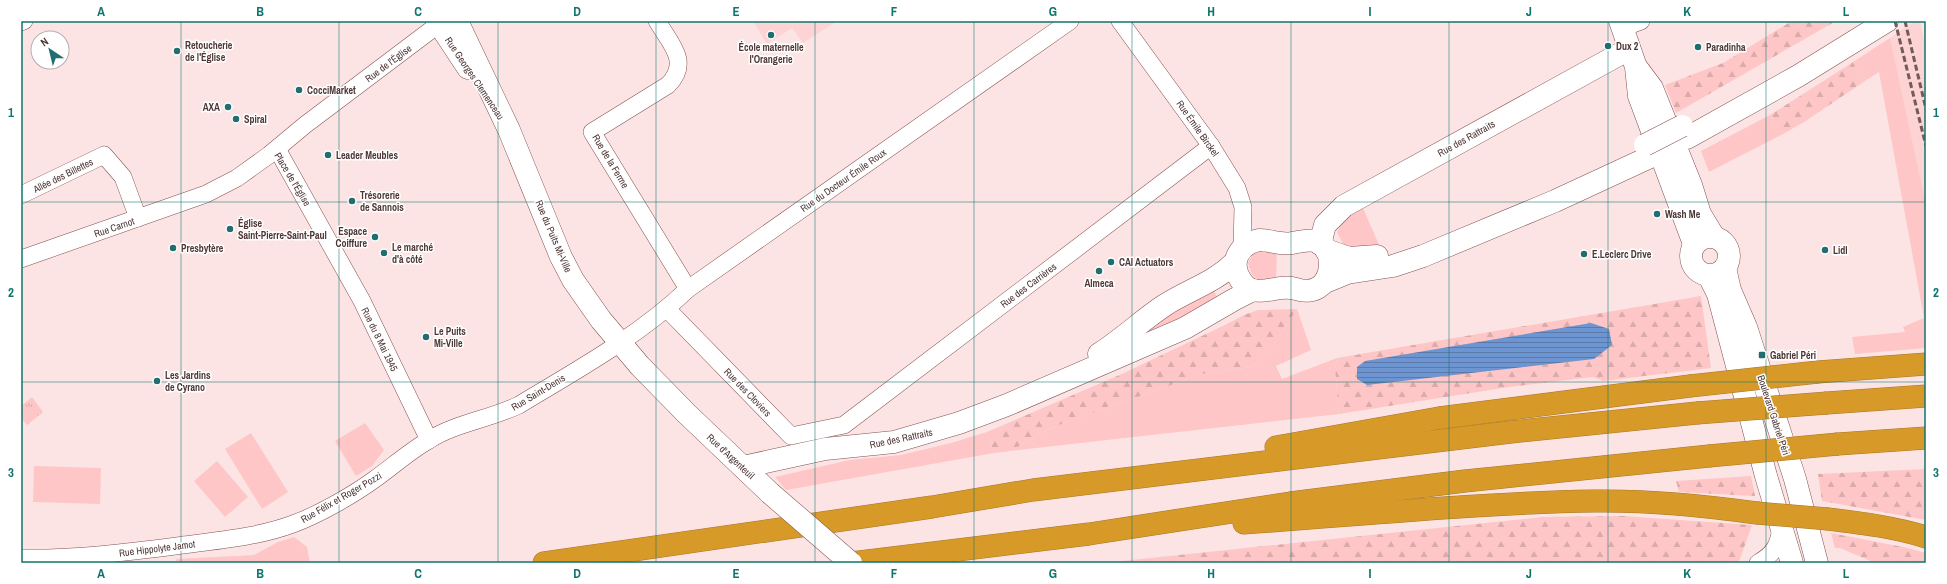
<svg xmlns="http://www.w3.org/2000/svg" width="1947" height="584" font-family="'Archivo Narrow',sans-serif">
<style>
.built{fill:#fdd3d3}
.grass{fill:#fec6c6}
.forest{fill:url(#forest-firs)}
.park{fill:url(#park-tufts)}
.water{fill:url(#water-rules)}
.lines{fill:none;stroke-linecap:round;stroke-linejoin:round}
.street-casing{stroke:#855152;stroke-width:18}
.secondary-casing{stroke:#855152;stroke-width:23}
.highway-casing{stroke:#a7772d;stroke-width:23}
.street{stroke:#fff;stroke-width:17}
.secondary{stroke:#fff;stroke-width:22}
.highway{stroke:#d79a28;stroke-width:22}
.rail{stroke:#735b5b;stroke-width:3;stroke-dasharray:6 3;stroke-linecap:butt}
.secondary-bridge-casing{stroke:#855152;stroke-width:23;stroke-linecap:butt}
.highway-bridge-casing{stroke:#a7772d;stroke-width:23;stroke-linecap:butt}
.secondary-bridge{stroke:#fff;stroke-width:22}
.highway-bridge{stroke:#d79a28;stroke-width:22}
.grid{fill:none;stroke:#0f766e;stroke-width:1;stroke-opacity:0.55}
.poi-dot{fill:#216d6f;stroke:#fff;stroke-width:1.5}
.labels{text-anchor:middle;stroke-width:3;stroke-linejoin:round;paint-order:stroke}
.poi-label{font-size:10px;font-weight:bold;fill:#4e3636;stroke:#fff;text-anchor:start}
.street-label{font-size:10px;fill:#4e3636;stroke:#fff}
.neatline{fill:none;stroke:#0f766e;stroke-width:1.5}
.grid-label{font-size:13px;text-anchor:middle;font-weight:bold;fill:#0f766e}
</style>
<defs>
<pattern id="forest-firs" width="22" height="20" patternUnits="userSpaceOnUse"><rect width="22" height="20" fill="#fec6c6"/><path d="M5 1l3.5 6h-7zM16 11l3.5 6h-7z" fill="#dbabab"/></pattern>
<pattern id="park-tufts" width="24" height="20" patternUnits="userSpaceOnUse"><rect width="24" height="20" fill="#fec6c6"/><path d="M3 7l-1-3M5 7V3M7 7l1-3M15 17l-1-3M17 17v-4M19 17l1-3" fill="none" stroke="#dbabab"/></pattern>
<pattern id="water-rules" width="6" height="5" patternUnits="userSpaceOnUse"><rect width="6" height="5" fill="#6c95d1"/><path d="M0 2.5h6" fill="none" stroke="#5b7aaa"/></pattern>
</defs>
<rect width="100%" height="100%" fill="#fde4e4"/>
<g class="built">
<path d="M753,21H837L803,43L792,28L767,44Z"/>
<path d="M1915,21H1920L1926,48V204L1890,38Z"/>
</g>
<g class="grass">
<path d="M1890,38L1926,204V348L1855,354L1852,337L1905,332L1903,327L1924,318L1879,72L1862,83L1853,62Z"/>
<path d="M1770,115L1783,134L1709,172L1701,151Z"/>
<path d="M1363,208L1380,247L1352,252L1343,244L1337,232L1345,218Z"/>
<path d="M1263,248L1277,254L1276,279C1258,282 1253,282 1248,263L1254,252Z"/>
<path d="M1211,286L1220,302L1108,357Z"/>
<path d="M1297,309L1311,350L1276,366L1282,379L1337,358L1335,369L1339,414L1010,451L1053,427L1202,374L1251,367L1269,352Z"/>
<path d="M365,423L384,450L372,466L356,476L335,441Z"/>
<path d="M987,432L994,453L786,490L775,477L850,460L901,455L951,443Z"/>
<path d="M251,433L288,492L262,509L225,449Z"/>
<path d="M217,461L248,497L225,517L194,481Z"/>
<path d="M34,466L101,468L100,504L33,502Z"/>
<path d="M294,537L307,547L310,563H173H176V559L254,555L278,542Z"/>
</g>
<g class="forest">
<path d="M1792,21H1836L1676,113L1665,85L1723,63Z"/>
<path d="M1853,62L1862,83L1804,122L1783,134L1770,115Z"/>
<path d="M1701,296L1711,368L1603,381L1593,377L1509,387L1339,414L1335,369L1337,358Z"/>
<path d="M1297,309L1269,352L1251,367L1202,374L1053,427L1010,451L994,453L987,432L1124,373L1225,325L1244,315L1258,310Z"/>
<path d="M1926,469V520L1822,501L1818,474Z"/>
<path d="M1751,476L1755,496L1679,492L1676,481Z"/>
<path d="M1623,516L1752,525L1740,559L1737,563H1103L1542,517Z"/>
<path d="M1831,533L1908,548L1926,553V563H1875L1840,548H1835Z"/>
</g>
<path class="park" d="M32,397L43,412L27,425L21,418V406Z"/>
<path class="water" d="M1591,323L1609,329L1612,345L1594,359L1367,385L1357,379V367L1365,361Z"/>
<g class="lines">
<defs>
<g id="street">
<path d="M657,21C670,43 691,62 668,85L592,132L688,289"/>
<path d="M1120,21L1211,146L1237,188L1243,207L1242,248"/>
<path d="M21,22L24,21"/>
<path d="M1622,28L1641,21"/>
<path d="M277,149L362,301L429,440"/>
<path d="M21,195L104,155L123,177L138,218"/>
<path d="M21,259L206,194L237,178L269,155L305,125L439,24L440,21"/>
<path d="M667,309L791,436L844,425L1211,146"/>
<path d="M21,558C76,559 129,552 183,545C220,540 258,537 293,524C318,515 353,495 375,479C393,466 410,451 429,440C456,423 490,419 519,405C577,370 639,336 688,289L1070,21"/>
<path d="M1758,563C1774,554 1779,545 1781,527"/>
</g>
<g id="secondary">
<path d="M437,21L468,68"/>
<path d="M457,21L509,130L561,257L573,280L601,320L640,366L687,414L770,493"/>
<path d="M1620,21L1636,67L1639,96L1694,244"/>
<path d="M1637,68L1652,88L1691,185L1700,214L1714,237"/>
<path d="M1687,138L1798,76L1887,21"/>
<circle cx="1710" cy="256" r="19"/>
<path d="M1259,240C1270,240 1280,245 1292,243C1300,242 1308,239 1316,241C1340,249 1333,301 1296,289C1280,284 1266,294 1253,290C1247,289 1243,284 1240,279C1229,261 1240,244 1259,240Z"/>
<path d="M1320,244L1325,225L1344,206L1629,49"/>
<path d="M1326,250L1349,258L1377,256"/>
<path d="M1725,268L1730,290L1746,327L1795,479L1817,563"/>
<path d="M1709,276L1718,294L1766,476L1792,563"/>
<path d="M1325,282L1347,273L1393,266L1423,256L1555,201L1650,157"/>
<path d="M1099,354C1123,339 1142,320 1165,305C1190,289 1214,283 1235,262"/>
<path d="M743,467L825,449L894,442L959,423L1007,405L1185,328L1235,299L1253,290"/>
</g>
<g id="highway">
<path d="M1818,372L1926,364"/>
<path d="M1827,403L1926,396"/>
<path d="M1838,444L1926,438"/>
<path d="M1276,447L1439,418L1690,386"/>
<path d="M1828,519C1861,523 1894,527 1926,537"/>
<path d="M1244,523C1359,515 1478,503 1594,501C1649,500 1703,506 1757,513"/>
<path d="M544,563L932,507L1033,490L1511,432L1697,413"/>
<path d="M851,563L1089,534L1290,503L1465,481L1709,456"/>
</g>
</defs>
<use href="#street" class="street-casing"/>
<use href="#secondary" class="secondary-casing"/>
<use href="#highway" class="highway-casing"/>
<use href="#street" class="street"/>
<use href="#secondary" class="secondary"/>
<use href="#highway" class="highway"/>
<g class="rail">
<path d="M1895,21L1926,146"/>
<path d="M1905,21L1926,109"/>
</g>
<defs>
<g id="secondary-bridge">
<path d="M1645,145L1682,126"/>
<path d="M770,493L851,563"/>
</g>
<g id="highway-bridge">
<path d="M1690,386L1818,372"/>
<path d="M1697,413L1827,403"/>
<path d="M1709,456L1838,444"/>
<path d="M1757,513L1828,519"/>
</g>
</defs>
<use href="#secondary-bridge" class="secondary-bridge-casing"/>
<use href="#highway-bridge" class="highway-bridge-casing"/>
<use href="#secondary-bridge" class="secondary-bridge"/>
<use href="#highway-bridge" class="highway-bridge"/>
</g>
<path class="grid" d="M181,21V563M339,21V563M498,21V563M656,21V563M815,21V563M974,21V563M1132,21V563M1291,21V563M1449,21V563M1608,21V563M1766,21V563M21,202H1926M21,382H1926"/>
<g class="poi-dot">
<circle cx="771" cy="35" r="4"/>
<circle cx="1608" cy="46" r="4"/>
<circle cx="1698" cy="47" r="4"/>
<circle cx="177" cy="51" r="4"/>
<circle cx="299" cy="90" r="4"/>
<circle cx="228" cy="107" r="4"/>
<circle cx="236" cy="119" r="4"/>
<circle cx="328" cy="155" r="4"/>
<circle cx="352" cy="201" r="4"/>
<circle cx="1657" cy="214" r="4"/>
<circle cx="230" cy="229" r="4"/>
<circle cx="375" cy="237" r="4"/>
<circle cx="173" cy="248" r="4"/>
<circle cx="1825" cy="250" r="4"/>
<circle cx="384" cy="253" r="4"/>
<circle cx="1584" cy="254" r="4"/>
<circle cx="1111" cy="262" r="4"/>
<circle cx="1099" cy="271" r="4"/>
<circle cx="426" cy="337" r="4"/>
<rect x="1758" y="351" width="8" height="8" rx="2"/>
<circle cx="157" cy="381" r="4"/>
</g>
<g class="labels">
<g class="poi-label">
<text x="185" y="49">Retoucherie<tspan x="185" dy="12">de l'Église</tspan></text>
<text x="1616" y="50">Dux 2</text>
<text x="771" y="51" text-anchor="middle">École maternelle<tspan x="771" dy="12">l'Orangerie</tspan></text>
<text x="1706" y="51">Paradinha</text>
<text x="307" y="94">CocciMarket</text>
<text x="220" y="111" text-anchor="end">AXA</text>
<text x="244" y="123">Spiral</text>
<text x="336" y="159">Leader Meubles</text>
<text x="360" y="199">Trésorerie<tspan x="360" dy="12">de Sannois</tspan></text>
<text x="1665" y="218">Wash Me</text>
<text x="238" y="227">Église<tspan x="238" dy="12">Saint-Pierre-Saint-Paul</tspan></text>
<text x="367" y="235" text-anchor="end">Espace<tspan x="367" dy="12">Coiffure</tspan></text>
<text x="392" y="251">Le marché<tspan x="392" dy="12">d'à côté</tspan></text>
<text x="181" y="252">Presbytère</text>
<text x="1833" y="254">Lidl</text>
<text x="1592" y="258">E.Leclerc Drive</text>
<text x="1119" y="266">CAI Actuators</text>
<text x="1099" y="287" text-anchor="middle">Almeca</text>
<text x="434" y="335">Le Puits<tspan x="434" dy="12">Mi-Ville</tspan></text>
<text x="1770" y="359">Gabriel Péri</text>
<text x="165" y="379">Les Jardins<tspan x="165" dy="12">de Cyrano</tspan></text>
</g>
<g class="street-label">
<text transform="translate(388 63) rotate(-37)" y="4">Rue de l'Église</text>
<text transform="translate(475 78) rotate(56)" y="4">Rue Georges Clemenceau</text>
<text transform="translate(1198 128) rotate(55)" y="4">Rue Émile Birckel</text>
<text transform="translate(1466 138) rotate(-29)" y="4">Rue des Rattraits</text>
<text transform="translate(611 161) rotate(59)" y="4">Rue de la Ferme</text>
<text transform="translate(63 175) rotate(-26)" y="4">Allée des Billettes</text>
<text transform="translate(293 179) rotate(59)" y="4">Place de l'Église</text>
<text transform="translate(843 180) rotate(-35)" y="4">Rue du Docteur Émile Roux</text>
<text transform="translate(114 227) rotate(-19)" y="4">Rue Carnot</text>
<text transform="translate(554 236) rotate(67)" y="4">Rue du Puits Mi-Ville</text>
<text transform="translate(1028 285) rotate(-37)" y="4">Rue des Carrières</text>
<text transform="translate(380 339) rotate(64)" y="4">Rue du 8 Mai 1945</text>
<text transform="translate(538 392) rotate(-31)" y="4">Rue Saint-Denis</text>
<text transform="translate(748 392) rotate(46)" y="4">Rue des Cloviers</text>
<text transform="translate(1774 415) rotate(72)" y="4">Boulevard Gabriel Péri</text>
<text transform="translate(901 438) rotate(-12)" y="4">Rue des Rattraits</text>
<text transform="translate(731 456) rotate(43)" y="4">Rue d'Argenteuil</text>
<text transform="translate(341 497) rotate(-30)" y="4">Rue Félix et Roger Pozzi</text>
<text transform="translate(157 548) rotate(-7)" y="4">Rue Hippolyte Jamot</text>
</g>
</g>
<rect width="1947" height="584" fill="none" stroke="#ffffff" stroke-width="44"/>
<g transform="translate(50 50) rotate(325)"><circle r="19" fill="#ffffff" stroke="#b8afaf"/>
<path d="M0-3L7 15L0 10L-7 15Z" fill="#216d6f"/>
<text y="-6" font-size="11" font-weight="bold" text-anchor="middle" fill="#4e3636">N</text>
</g>
<rect x="22" y="22" width="1903" height="540" class="neatline"/>
<g class="grid-label">
<text x="101" y="16">A</text>
<text x="260" y="16">B</text>
<text x="418" y="16">C</text>
<text x="577" y="16">D</text>
<text x="736" y="16">E</text>
<text x="894" y="16">F</text>
<text x="1053" y="16">G</text>
<text x="1211" y="16">H</text>
<text x="1370" y="16">I</text>
<text x="1529" y="16">J</text>
<text x="1687" y="16">K</text>
<text x="1846" y="16">L</text>
<text x="11" y="117">1</text>
<text x="1936" y="117">1</text>
<text x="11" y="297">2</text>
<text x="1936" y="297">2</text>
<text x="11" y="477">3</text>
<text x="1936" y="477">3</text>
<text x="101" y="578">A</text>
<text x="260" y="578">B</text>
<text x="418" y="578">C</text>
<text x="577" y="578">D</text>
<text x="736" y="578">E</text>
<text x="894" y="578">F</text>
<text x="1053" y="578">G</text>
<text x="1211" y="578">H</text>
<text x="1370" y="578">I</text>
<text x="1529" y="578">J</text>
<text x="1687" y="578">K</text>
<text x="1846" y="578">L</text>
</g>
</svg>
